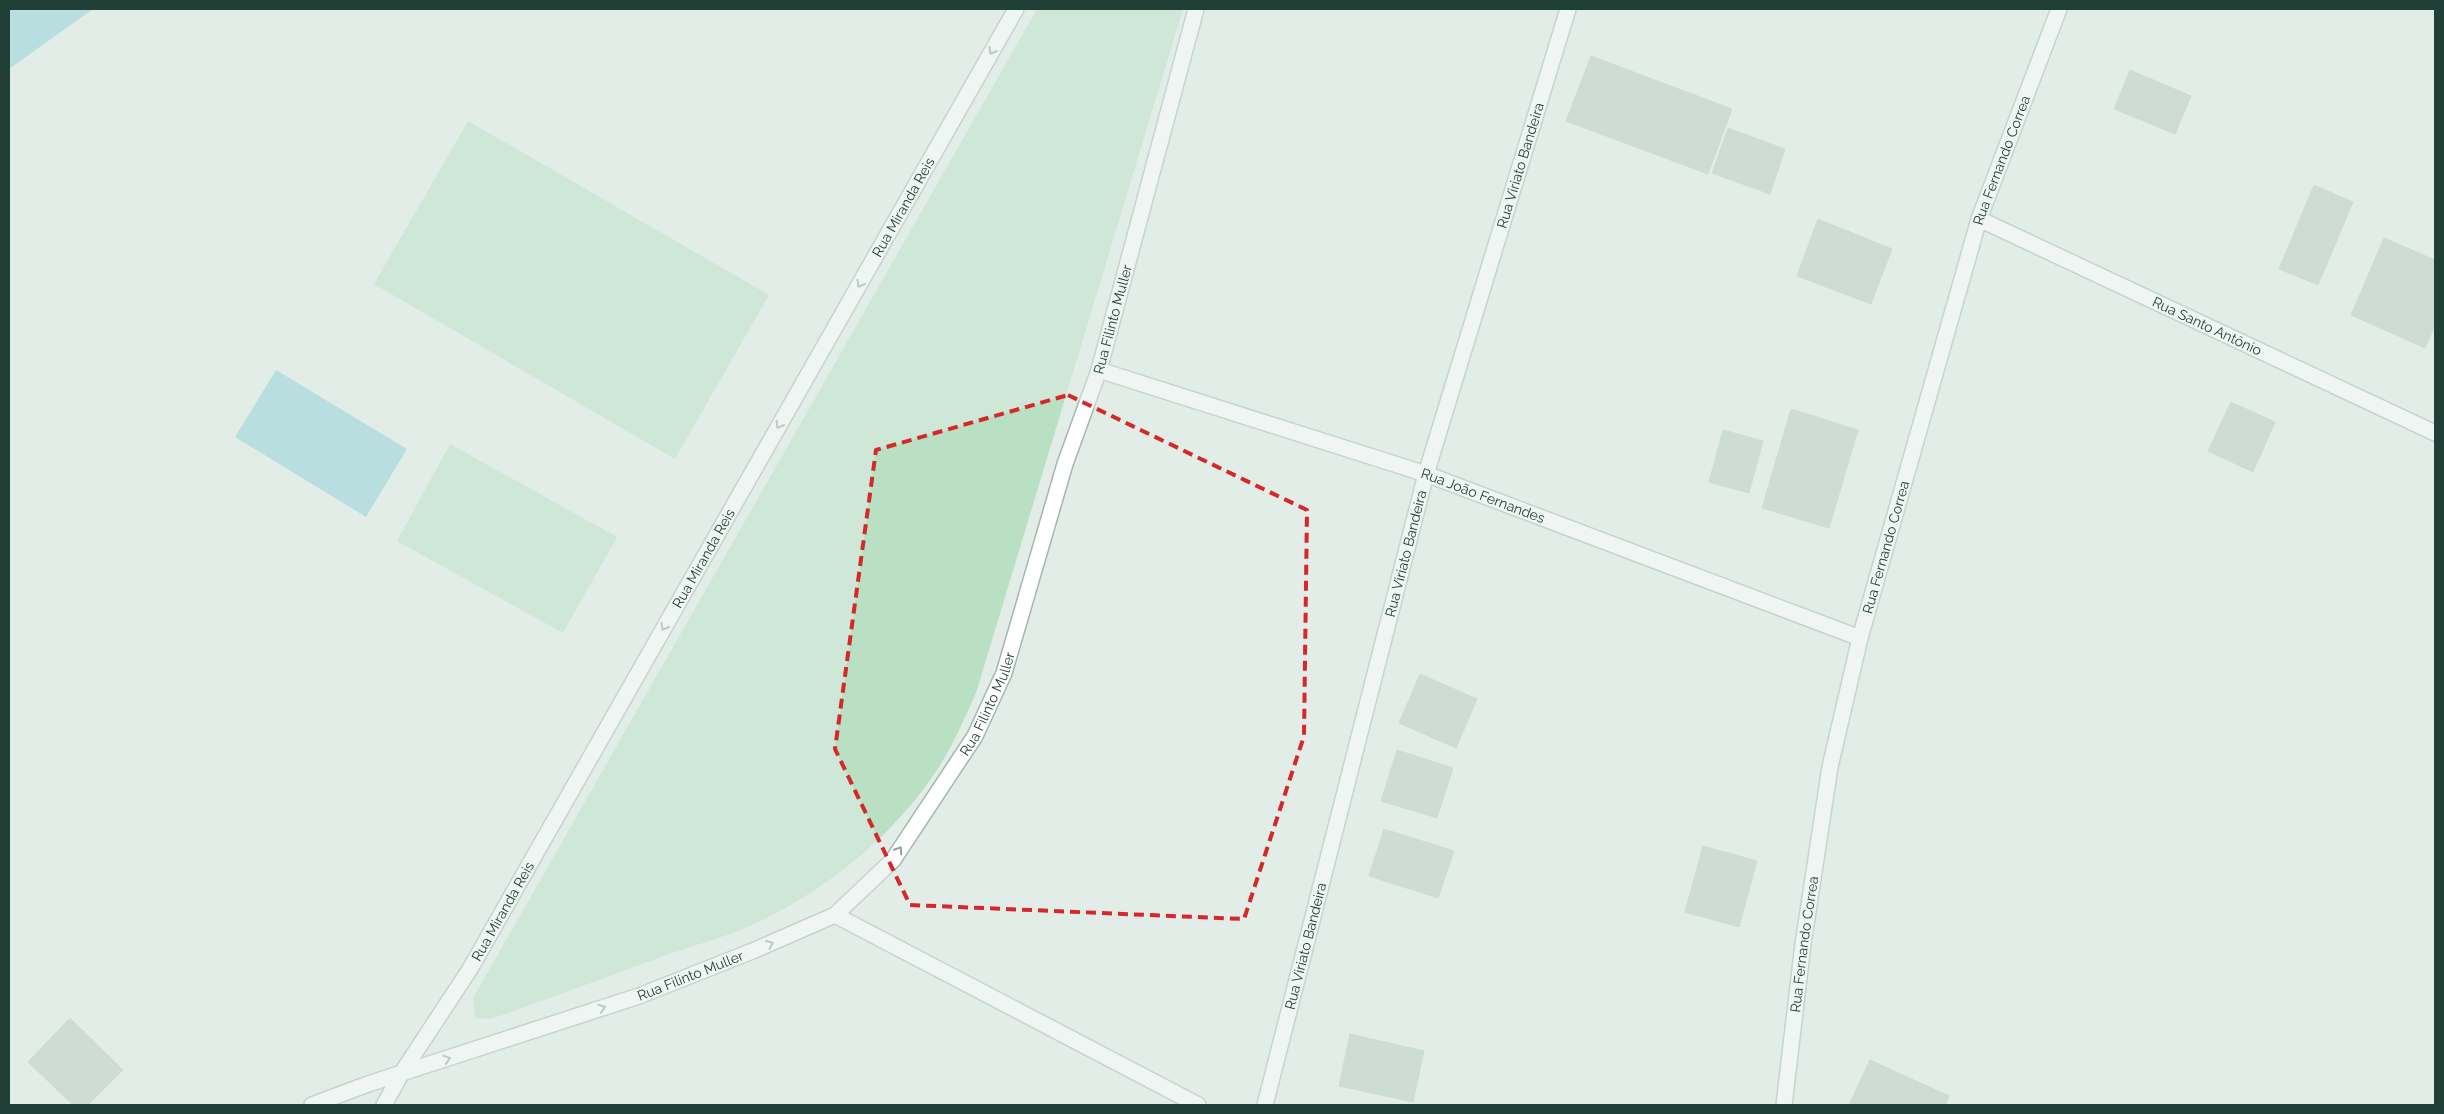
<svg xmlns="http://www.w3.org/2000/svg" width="2444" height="1114" font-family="Raleway,sans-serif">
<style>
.green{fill:#b9e0c3}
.water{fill:#86ccd6}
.building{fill:#b7c8c1;stroke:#b4c7bf}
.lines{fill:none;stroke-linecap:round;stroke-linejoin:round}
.minor-casing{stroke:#a4b6af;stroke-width:18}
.tertiary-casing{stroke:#a4b6af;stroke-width:18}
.minor{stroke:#fff;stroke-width:15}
.tertiary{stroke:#fff;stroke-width:15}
.oneway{stroke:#90a09b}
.marked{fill:none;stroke:#d62828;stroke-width:4;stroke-dasharray:10 6;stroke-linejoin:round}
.labels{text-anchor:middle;stroke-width:5;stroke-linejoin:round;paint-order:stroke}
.street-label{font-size:14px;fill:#204037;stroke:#f3f9f6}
</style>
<rect width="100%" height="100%" fill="#e2ede8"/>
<g class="green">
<path d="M1037,9H1183L976,693C964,719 953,746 937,770C893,836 831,886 761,921C730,936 694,945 661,957C604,978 548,999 491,1019L476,1018L473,998Z"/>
<path d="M468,121L769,295L675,459L374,284Z"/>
<path d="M450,444L617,537L563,633L397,541Z"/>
</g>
<g class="water">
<path d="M9,9H93L9,69Z"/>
<path d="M276,370L407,449L366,517L235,437Z"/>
</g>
<g class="building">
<path d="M1591,56L1732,109L1708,174L1566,121Z"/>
<path d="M2130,70L2191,96L2175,134L2114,109Z"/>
<path d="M1728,128L1785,149L1770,194L1712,173Z"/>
<path d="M2314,185L2353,202L2318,285L2279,269Z"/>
<path d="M1818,219L1892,249L1871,304L1797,276Z"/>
<path d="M2384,238L2435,260V325L2425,348L2351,315Z"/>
<path d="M2231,402L2275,422L2253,472L2208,451Z"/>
<path d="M1791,409L1858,430L1829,528L1762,508Z"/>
<path d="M1723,430L1763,441L1749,493L1709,482Z"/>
<path d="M1420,674L1477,699L1456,748L1399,723Z"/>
<path d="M1397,750L1453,768L1437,818L1381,801Z"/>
<path d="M1384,829L1454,851L1438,898L1369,876Z"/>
<path d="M1703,846L1757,861L1739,927L1685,912Z"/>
<path d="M70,1018L123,1070L88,1105H73L28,1062Z"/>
<path d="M1350,1034L1424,1051L1413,1102L1339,1086Z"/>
<path d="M1870,1060L1949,1096L1945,1105H1849Z"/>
</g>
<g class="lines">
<defs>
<g id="minor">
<path id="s1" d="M1979,219L2435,433"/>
<path id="s2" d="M1099,370L1426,474L1860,638"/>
<path d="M835,915L1198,1105"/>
<path d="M384,1105L401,1074"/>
<path id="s3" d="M1265,1105L1426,474L1568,9"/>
<path id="s4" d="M1784,1105L1803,944L1830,767L1860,638L1979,219L2059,9"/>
</g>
<g id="tertiary">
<path id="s5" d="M401,1074L470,969L1016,9"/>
<path id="s6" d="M312,1105L368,1084L639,996L755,950L835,915L893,860L975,736L1004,673L1065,464L1099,370L1196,9"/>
</g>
</defs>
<use href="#minor" class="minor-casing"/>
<use href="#tertiary" class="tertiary-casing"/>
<use href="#minor" class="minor"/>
<use href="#tertiary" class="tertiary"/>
</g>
<defs><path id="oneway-chevron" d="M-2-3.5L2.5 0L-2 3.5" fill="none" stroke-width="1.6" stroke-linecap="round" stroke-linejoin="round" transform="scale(1.25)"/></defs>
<g class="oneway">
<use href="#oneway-chevron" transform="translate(992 51) rotate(120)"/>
<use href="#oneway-chevron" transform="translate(860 284) rotate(120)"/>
<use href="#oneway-chevron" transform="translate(779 425) rotate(120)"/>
<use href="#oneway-chevron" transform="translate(664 627) rotate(120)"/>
<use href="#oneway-chevron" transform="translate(899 850) rotate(-57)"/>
<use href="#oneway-chevron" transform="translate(770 944) rotate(-24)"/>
<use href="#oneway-chevron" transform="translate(602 1008) rotate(-18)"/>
<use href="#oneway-chevron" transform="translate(447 1059) rotate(-18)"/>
</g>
<path d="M0 0H2444V1114H0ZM1068,395L1307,510L1304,736L1244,919L910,905L835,749L876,450Z" fill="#e2ede8" fill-opacity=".55" fill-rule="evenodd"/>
<path class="marked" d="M1068,395L1307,510L1304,736L1244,919L910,905L835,749L876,450Z"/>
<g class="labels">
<g class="street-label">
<text dy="5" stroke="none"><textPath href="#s4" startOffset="972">Rua Fernando Correa</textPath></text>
<text dy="5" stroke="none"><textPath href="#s3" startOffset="974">Rua Viriato Bandeira</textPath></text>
<text dy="5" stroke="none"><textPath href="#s5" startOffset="1002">Rua Miranda Reis</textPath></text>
<text dy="5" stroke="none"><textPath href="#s6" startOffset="1225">Rua Filinto Muller</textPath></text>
<text dy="5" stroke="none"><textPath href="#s1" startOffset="252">Rua Santo Antônio</textPath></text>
<text dy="5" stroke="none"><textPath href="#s2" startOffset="404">Rua João Fernandes</textPath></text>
<text dy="5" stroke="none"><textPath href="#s4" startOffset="568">Rua Fernando Correa</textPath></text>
<text dy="5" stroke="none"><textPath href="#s3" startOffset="569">Rua Viriato Bandeira</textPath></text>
<text dy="5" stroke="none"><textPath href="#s5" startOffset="598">Rua Miranda Reis</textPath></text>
<text dy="5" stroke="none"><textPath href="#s6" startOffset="820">Rua Filinto Muller</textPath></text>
<text dy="5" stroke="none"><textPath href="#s5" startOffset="192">Rua Miranda Reis</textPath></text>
<text dy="5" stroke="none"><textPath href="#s4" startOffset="162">Rua Fernando Correa</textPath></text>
<text dy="5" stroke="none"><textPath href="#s3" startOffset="164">Rua Viriato Bandeira</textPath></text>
<text dy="5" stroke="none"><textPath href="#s6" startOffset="400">Rua Filinto Muller</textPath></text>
</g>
</g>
<rect width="2444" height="1114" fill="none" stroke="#204037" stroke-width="20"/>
</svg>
